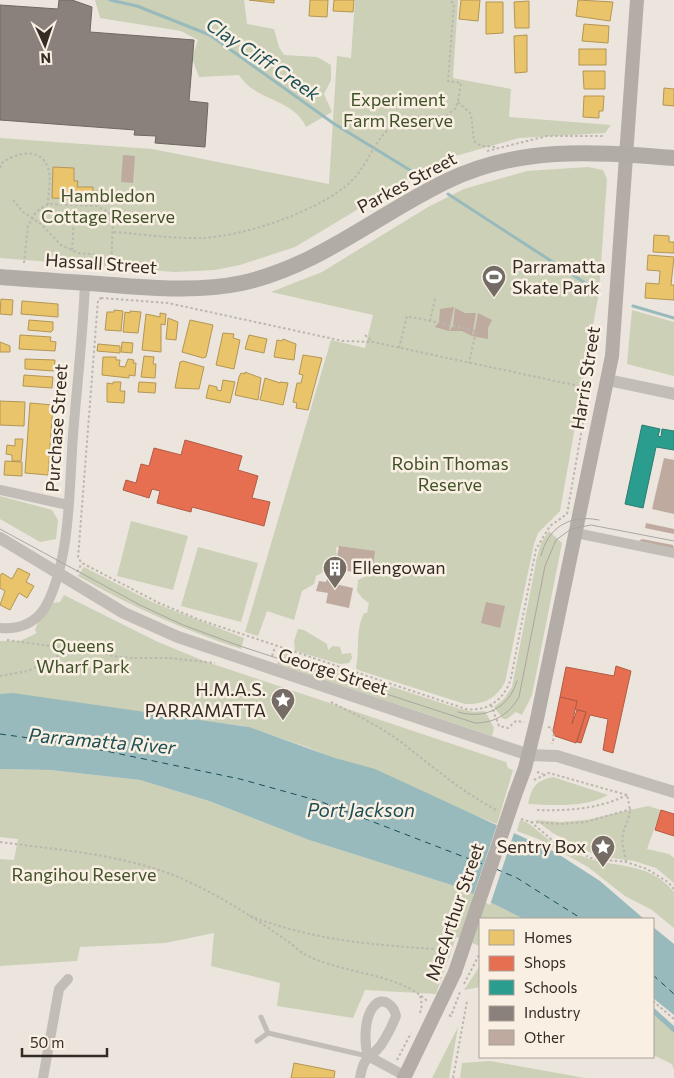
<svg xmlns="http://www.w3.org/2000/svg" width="674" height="1078" font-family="Commissioner,sans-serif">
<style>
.green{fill:#cbd0b7}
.water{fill:#99babc}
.pier{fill:#ebe5dd}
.homes{fill:#e9c46a;stroke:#b39655}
.shops{fill:#e76f51;stroke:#b15b44}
.schools{fill:#2a9d8f;stroke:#2d7b6f}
.industry{fill:#8a817c;stroke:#706762}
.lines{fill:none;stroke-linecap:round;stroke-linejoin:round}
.stream{stroke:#99babc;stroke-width:3}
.ferry{stroke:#1b4e55;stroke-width:1;stroke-dasharray:6 5;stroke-linecap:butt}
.building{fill:#beaa9f}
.path{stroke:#bcb6af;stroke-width:2;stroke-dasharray:2.5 2.5;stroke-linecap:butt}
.service{stroke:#c3bdb7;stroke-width:5}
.minor{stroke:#c3bdb7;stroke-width:10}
.tertiary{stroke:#c3bdb7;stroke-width:12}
.secondary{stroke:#b4ada7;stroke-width:14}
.primary{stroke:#b2aca6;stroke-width:16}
.tram{stroke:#aba6a1;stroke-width:1}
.secondary-bridge{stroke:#b4ada7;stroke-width:14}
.labels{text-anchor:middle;stroke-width:5;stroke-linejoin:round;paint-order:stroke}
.park-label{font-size:18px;fill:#415229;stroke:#f9f0e3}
.street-label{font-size:18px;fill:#342b25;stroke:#f9f0e3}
.poi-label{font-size:18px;fill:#342b25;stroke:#f9f0e3;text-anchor:start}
.water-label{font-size:19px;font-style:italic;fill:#1b4e55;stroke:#f9f0e3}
</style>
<rect width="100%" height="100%" fill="#ebe5dd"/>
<g class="green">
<path d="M95,0H244L247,24L274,29L279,47L284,55L317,57L331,65V80L324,94L332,112L306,127C296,104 271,102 253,89C247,86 243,80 239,75L199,77L192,58L198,40L181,31L100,18Z"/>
<path d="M355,0H458L453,78L511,89L509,117L611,125L605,133L519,138L452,157L405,181L295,247L240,265L215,270L174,272L0,258V138L152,149L329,184L337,56L351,58Z"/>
<path d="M588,167L603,170L607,179L599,292L560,511L538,533L534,544L505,682C496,699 483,705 465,704L358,670L356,668C360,649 355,631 364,613H367L369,603L362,598L357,591L358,580L366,576L364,567L367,551L336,547L337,557L333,567L316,576L314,584L302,591L294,620L267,611L258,636L245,632L331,340L365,348L373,315L271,292L322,272L428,207L464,189L527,171Z"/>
<path d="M632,310L674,322V376L627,364Z"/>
<path d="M0,496L52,510L58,520L56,539L40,542L0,519Z"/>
<path d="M131,521L188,536L173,590L117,576Z"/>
<path d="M549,531L562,543L532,695L522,715L516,712L507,719H503L494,707L504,699L512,687L537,557L541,543Z"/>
<path d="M198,547L258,563L241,622L181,606Z"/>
<path d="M84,567L152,602L244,638L241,649C184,630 130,606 78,576Z"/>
<path d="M64,595L158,642L204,661L506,762L508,768L513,770L497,824L307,747L244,726L0,694V641H20L35,634L37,632L35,631C37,620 47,613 53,603L60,602Z"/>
<path d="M298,629L304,630L327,644L328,650L333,646L340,647L342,654L351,653L352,658L349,663L340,664L295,651L294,641Z"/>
<path d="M282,651L457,708L474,712L485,711L494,728L492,736L277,664Z"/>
<path d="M0,769L50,770L140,780L209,801L309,840L461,888L524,919H480V946L456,937L436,994L365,990L353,1018L277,1006L280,983L211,966L214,933L165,943L80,947L77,961L0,966V859L14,860L18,839L0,837Z"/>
<path d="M553,777L608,795C585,808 554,805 528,804C532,787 535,781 553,777Z"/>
<path d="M648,806L661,810L647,849L669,854L674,858V883L656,868L634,861L597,856L553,833L535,820L561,822L586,820Z"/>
<path d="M520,820C534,824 539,834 551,841C560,847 570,851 579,855C613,870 647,859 674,892V928L652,910L625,896L588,867L538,839L517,831Z"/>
<path d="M480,966V987L464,990Z"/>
<path d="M653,1014L674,1033V1070L672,1064L653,1055Z"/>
<path d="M458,1027L449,1078H432Z"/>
<path d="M490,1061L585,1078H460L462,1063Z"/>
</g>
<g class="water">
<path d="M13,693L249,727L335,758L375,769L555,852L600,881L644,919H524L461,888L309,840L209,801L140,780L50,770L0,769V694Z"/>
<path d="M653,927L674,944V1033L653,1014Z"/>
</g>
<g class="pier">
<path d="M498,822L515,830L490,905L473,896Z"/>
<path d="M653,998L674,1015V1026L653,1007Z"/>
</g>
<g class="homes">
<path d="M249,0H274V3Z"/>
<path d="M310,0H328L327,17L309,16Z"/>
<path d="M334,0H354L353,12L333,11Z"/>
<path d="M461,0H480L478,21L459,19Z"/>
<path d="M578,0L613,2L610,21L576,16Z"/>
<path d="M529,1V28H515L514,2Z"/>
<path d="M486,2H503V33L486,34Z"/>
<path d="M584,24L609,26L608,43L582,41Z"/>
<path d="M527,35V72L515,73L514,36Z"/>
<rect x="579" y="49" width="27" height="16"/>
<path d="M583,71H605V89H584Z"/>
<path d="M664,88L674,89V106L663,105Z"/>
<path d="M584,96H604L603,111H599V118L583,117Z"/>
<path d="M53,167L74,168V181H78L77,187H93V191H100V200L52,198Z"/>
<path d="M654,235L669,236V242H674V253L653,252Z"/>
<path d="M648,255L674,257L671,285H674V300L645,298L646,283L659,284L660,271L647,270Z"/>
<path d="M1,299L13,300L12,315L0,314Z"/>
<path d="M22,301L58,304V317L21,314Z"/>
<path d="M114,310L123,311L121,331L105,330L107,312H114Z"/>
<path d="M130,311L141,312L138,333L123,332L125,312L130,313Z"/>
<path d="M160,313L166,314L165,325L161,324V352L142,350L146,314L160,317Z"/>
<path d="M168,318L178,322L176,340L166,339Z"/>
<path d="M29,320L53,322V330L51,332L28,330Z"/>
<path d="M190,320L213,325L206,357L203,358L182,352Z"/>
<path d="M223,333L234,334L233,338L240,340L234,369L216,365Z"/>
<path d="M20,335L51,337L50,341L56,342L55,351L19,349Z"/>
<path d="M249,335L267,339L264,353L245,349Z"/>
<path d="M283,339L296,344L294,360L274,357L277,340L282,341Z"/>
<path d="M0,342L10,346V352H0Z"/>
<path d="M122,342L133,343L132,353L121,352Z"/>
<path d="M98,344L120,346V353L97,351Z"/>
<path d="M303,355L322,358L308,410L296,408L297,403L293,402L297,383H301L303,375L299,374Z"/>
<path d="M144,356L154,357L153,364H156L155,378L141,377Z"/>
<path d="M103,357H116V360H120L119,366L125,367L128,359L134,360L133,363H136L135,376L129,375V378L102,375Z"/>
<path d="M25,359L55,360L54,371L25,369Z"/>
<path d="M183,361L204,367L199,389L175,388L180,362Z"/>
<path d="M245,372L261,378L258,400L235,395L239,377L241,373L245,374Z"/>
<path d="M24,375L53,377L52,388L23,386Z"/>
<path d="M265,378L280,383V382L288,383L283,405L260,400Z"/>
<path d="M223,380L235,382L230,403L206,398L209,385L217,387V390L221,391Z"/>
<path d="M113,382H121L120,391H125L124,403L107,402V383L113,384Z"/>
<path d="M139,382L156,383L155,393L138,392Z"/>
<path d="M0,401L25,402L24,426L0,425Z"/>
<path d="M30,403L53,405L48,475L25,473Z"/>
<path d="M15,439H23L21,461H12V455L6,454L7,445L15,446Z"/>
<path d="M5,461L22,462V476L4,475Z"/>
<path d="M18,568L30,574L26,582L34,586L27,598L19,593L10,610L0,605L5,591L0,588V576L2,573L12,579Z"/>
<path d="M294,1063L335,1071L334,1078H291Z"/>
</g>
<g class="shops">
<path d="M185,440L242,456L238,470L258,476L252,498L270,502L264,526L192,507L191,512L157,503L160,491L152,489L149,498L123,490L126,480L136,483L141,464L149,466L154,448L181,455Z"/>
<path d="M616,666L631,671L613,753L603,750L608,719L590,715L581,743L577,742L586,712L575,709L577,701L560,697L566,667L614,676Z"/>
<path d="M560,697L577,701L572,724L577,710L586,712L576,743L555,736L553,731Z"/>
<path d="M661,810L674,814V836L655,830Z"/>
</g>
<path class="schools" d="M642,425L660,429L658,436L661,437L662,429L674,431V450L656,447L643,508L625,504Z"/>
<path class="industry" d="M59,0H72L92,7L90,32L194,40L189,101L208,103L205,147L155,143L156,136L134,135L135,130L0,120V5L58,9Z"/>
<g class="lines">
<g class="stream">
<path d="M110,0L137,6L210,35L333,123L418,175"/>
<path d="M448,194L599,292"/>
<path d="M633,306L674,318"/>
</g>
<g class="ferry">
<path d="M0,734L72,744L240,779L319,801L485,865"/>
<path d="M496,869L517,878L582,919"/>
<path d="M653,975L674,994"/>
</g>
</g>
<g class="building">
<path d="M123,155L135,156L133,183L121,182Z"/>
<path d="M454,307L449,331L453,326L455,308L465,313H476L472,336L462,331H449L435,327L439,322L440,309Z"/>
<path d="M478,313L492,320L488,328V339L472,336L475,330Z"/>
<path d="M664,458L674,460V514L652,509Z"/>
<path d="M646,523L674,529V534L645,528Z"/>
<path d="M642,539L673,545L674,549L639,541Z"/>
<path d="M339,546L375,551L372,575L335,569Z"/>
<path d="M329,572L337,573L335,584L353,588L349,608L326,603L328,593L316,591L319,581L326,582Z"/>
<path d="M486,602L505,606L500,628L481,623Z"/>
</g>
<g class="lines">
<g class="path">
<path d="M458,102L471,114L474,141L481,146L496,147"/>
<path d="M487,151L547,136H605"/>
<path d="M0,168L2,163C15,153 41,146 48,168C52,178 48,193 48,204"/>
<path d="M13,200L23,212L41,224L61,245L78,253L101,255L111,269"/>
<path d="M114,232C143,234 172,239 201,238C245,236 312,213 346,186C375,162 373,126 412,118C423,115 434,118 446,116L455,109L458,102L461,83L448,81L454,4L449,0"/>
<path d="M72,250L75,205"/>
<path d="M24,263L28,226L36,212L48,204L97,206L108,212L113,221L111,269"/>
<path d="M101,298L168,303L343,341L373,342L574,385L576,391L588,394L567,514L550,526L536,549L511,678C505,699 488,712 466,709L200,620L159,603L82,563L78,558L98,300Z"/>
<path d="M430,321L435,299"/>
<path d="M365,335L373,342"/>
<path d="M399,348L407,316L476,331L469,363"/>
<path d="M77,572L82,563"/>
<path d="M7,640L71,649L85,647L113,656L131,658H169L215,663"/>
<path d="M272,656L275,647"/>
<path d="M0,676L28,671L71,649"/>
<path d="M331,702C354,714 380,726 401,742C433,767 462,792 498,811"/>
<path d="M491,705L499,726L508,728L516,721L524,722"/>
<path d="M548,727L552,728L554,737L552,744"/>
<path d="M537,772L543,774"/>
<path d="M534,780L549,773L627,795"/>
<path d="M537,810C568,811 599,809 627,795"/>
<path d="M521,819L531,822L552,840L591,858L626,862L647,869L668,882L674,889"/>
<path d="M531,822L561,824L586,822L631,809"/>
<path d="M0,842C59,850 122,854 178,877C216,893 253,917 286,940C292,944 298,950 304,954C341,974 397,972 427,1001"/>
<path d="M626,862C625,854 621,843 623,834C628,814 633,819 627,795"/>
<path d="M250,916C318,942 377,945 449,950"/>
<path d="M464,984L480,953"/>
<path d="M653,1001L674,1019"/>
<path d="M420,1013L422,1005L420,996"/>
<path d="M449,1015L451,1016L460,992"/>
<path d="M397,1060L411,1033"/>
<path d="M453,1078L467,1001"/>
</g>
<g class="service">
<path d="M261,1017L268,1033L367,1056"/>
<path d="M257,1041L268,1033"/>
</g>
<g class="minor">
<path d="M0,490L68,505"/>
<path d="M576,533L674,553"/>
<path d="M0,628C20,630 38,622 47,604C71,556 69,487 73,435C77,385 83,334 85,283"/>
<path d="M43,1078L59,989L68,979"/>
<path d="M360,1078C364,1054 369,1061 381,1045C387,1036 392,1026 396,1016C394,1006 383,995 374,1006C364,1017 364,1043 368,1056L405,1076"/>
</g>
<g class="tertiary">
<path d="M608,380L674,394"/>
<path d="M0,538L124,613L178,637L529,755L557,756L674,792"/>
</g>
<g class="secondary">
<path d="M515,795L525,768L537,719L612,356L637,0"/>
<path d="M404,1078L455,972"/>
</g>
<path class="primary" d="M0,277C38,280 76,282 113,285C156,288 199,292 242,283C319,266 378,214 447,181C522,145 595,152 674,158"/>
<g class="tram">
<path d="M0,529L140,605L183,625L240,646L475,723C495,723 509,714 519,697L545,566L556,540L571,529L591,525L674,541"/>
<path d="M541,556C548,527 570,514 599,520"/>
<path d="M458,712C485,720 509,708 517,681"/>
</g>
<path class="secondary-bridge" d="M455,972L515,795"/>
</g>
<defs>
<symbol id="stadium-pin" viewBox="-11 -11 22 30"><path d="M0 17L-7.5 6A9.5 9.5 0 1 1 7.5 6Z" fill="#746c65" stroke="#f9f0e3"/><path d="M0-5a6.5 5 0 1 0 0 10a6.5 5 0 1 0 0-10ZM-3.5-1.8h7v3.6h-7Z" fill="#fff"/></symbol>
<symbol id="building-pin" viewBox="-11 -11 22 30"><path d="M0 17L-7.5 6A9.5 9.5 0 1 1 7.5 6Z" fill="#746c65" stroke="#f9f0e3"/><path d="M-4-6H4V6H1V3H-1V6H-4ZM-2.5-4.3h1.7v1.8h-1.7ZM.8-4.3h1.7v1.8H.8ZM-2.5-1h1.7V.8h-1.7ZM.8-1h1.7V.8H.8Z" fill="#fff"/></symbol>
<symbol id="sight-pin" viewBox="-11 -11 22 30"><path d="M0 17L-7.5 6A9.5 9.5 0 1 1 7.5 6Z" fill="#746c65" stroke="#f9f0e3"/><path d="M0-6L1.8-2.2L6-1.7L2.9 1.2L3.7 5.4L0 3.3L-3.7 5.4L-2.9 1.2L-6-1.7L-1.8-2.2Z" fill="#fff"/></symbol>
</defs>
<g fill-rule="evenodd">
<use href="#stadium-pin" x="480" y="263" width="28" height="38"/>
<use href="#building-pin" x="321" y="554" width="28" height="38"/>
<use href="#sight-pin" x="269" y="686" width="28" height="38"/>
<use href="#sight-pin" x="589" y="833" width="28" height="38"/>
</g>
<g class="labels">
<g class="park-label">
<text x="398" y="106">Experiment<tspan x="398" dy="21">Farm Reserve</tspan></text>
<text x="108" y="202">Hambledon<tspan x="108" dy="21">Cottage Reserve</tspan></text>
<text x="450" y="470">Robin Thomas<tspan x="450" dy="21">Reserve</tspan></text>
<text x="83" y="652">Queens<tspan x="83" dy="21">Wharf Park</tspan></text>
<text x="84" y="881">Rangihou Reserve</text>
</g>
<g class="street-label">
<text transform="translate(407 183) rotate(-28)" y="6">Parkes Street</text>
<text transform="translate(101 264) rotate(4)" y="6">Hassall Street</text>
<text transform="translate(586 378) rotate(-81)" y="6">Harris Street</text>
<text transform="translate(57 428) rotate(-86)" y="6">Purchase Street</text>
<text transform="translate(333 672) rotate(18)" y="6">George Street</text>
<text transform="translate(455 912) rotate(-71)" y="6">MacArthur Street</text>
</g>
<g class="poi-label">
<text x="512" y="273">Parramatta<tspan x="512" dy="21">Skate Park</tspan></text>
<text x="352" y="574">Ellengowan</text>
<text x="266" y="696" text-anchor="end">H.M.A.S.<tspan x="266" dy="21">PARRAMATTA</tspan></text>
<text x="586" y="853" text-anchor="end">Sentry Box</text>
</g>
<g class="water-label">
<text transform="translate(263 59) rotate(34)" y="7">Clay Cliff Creek</text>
<text transform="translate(102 741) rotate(5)" y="7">Parramatta River</text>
<text x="361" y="817">Port Jackson</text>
</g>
</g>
<rect x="479" y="918" width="175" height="140" fill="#f9f0e3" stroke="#aaa197"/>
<rect x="489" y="930" width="25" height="15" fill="#e9c46a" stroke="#aaa197"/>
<text x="524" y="943" font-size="15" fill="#342b25">Homes</text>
<rect x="489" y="956" width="25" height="15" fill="#e76f51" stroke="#aaa197"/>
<text x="524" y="968" font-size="15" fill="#342b25">Shops</text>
<rect x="489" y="980" width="25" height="15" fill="#2a9d8f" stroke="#aaa197"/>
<text x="524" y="993" font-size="15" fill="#342b25">Schools</text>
<rect x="489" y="1006" width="25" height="15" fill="#8a817c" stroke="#aaa197"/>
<text x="524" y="1018" font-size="15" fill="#342b25">Industry</text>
<rect x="489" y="1030" width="25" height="15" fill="#beaa9f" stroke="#aaa197"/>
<text x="524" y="1043" font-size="15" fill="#342b25">Other</text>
<g transform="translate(45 45) rotate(177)" stroke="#f9f0e3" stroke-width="4" paint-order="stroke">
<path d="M0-4L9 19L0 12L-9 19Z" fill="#342b25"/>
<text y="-8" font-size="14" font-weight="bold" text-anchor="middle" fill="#342b25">N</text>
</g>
<path d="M22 1048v8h85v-8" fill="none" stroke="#342b25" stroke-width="2.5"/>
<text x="30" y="1048" font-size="15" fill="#342b25" stroke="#f9f0e3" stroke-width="4" paint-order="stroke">50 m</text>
</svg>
